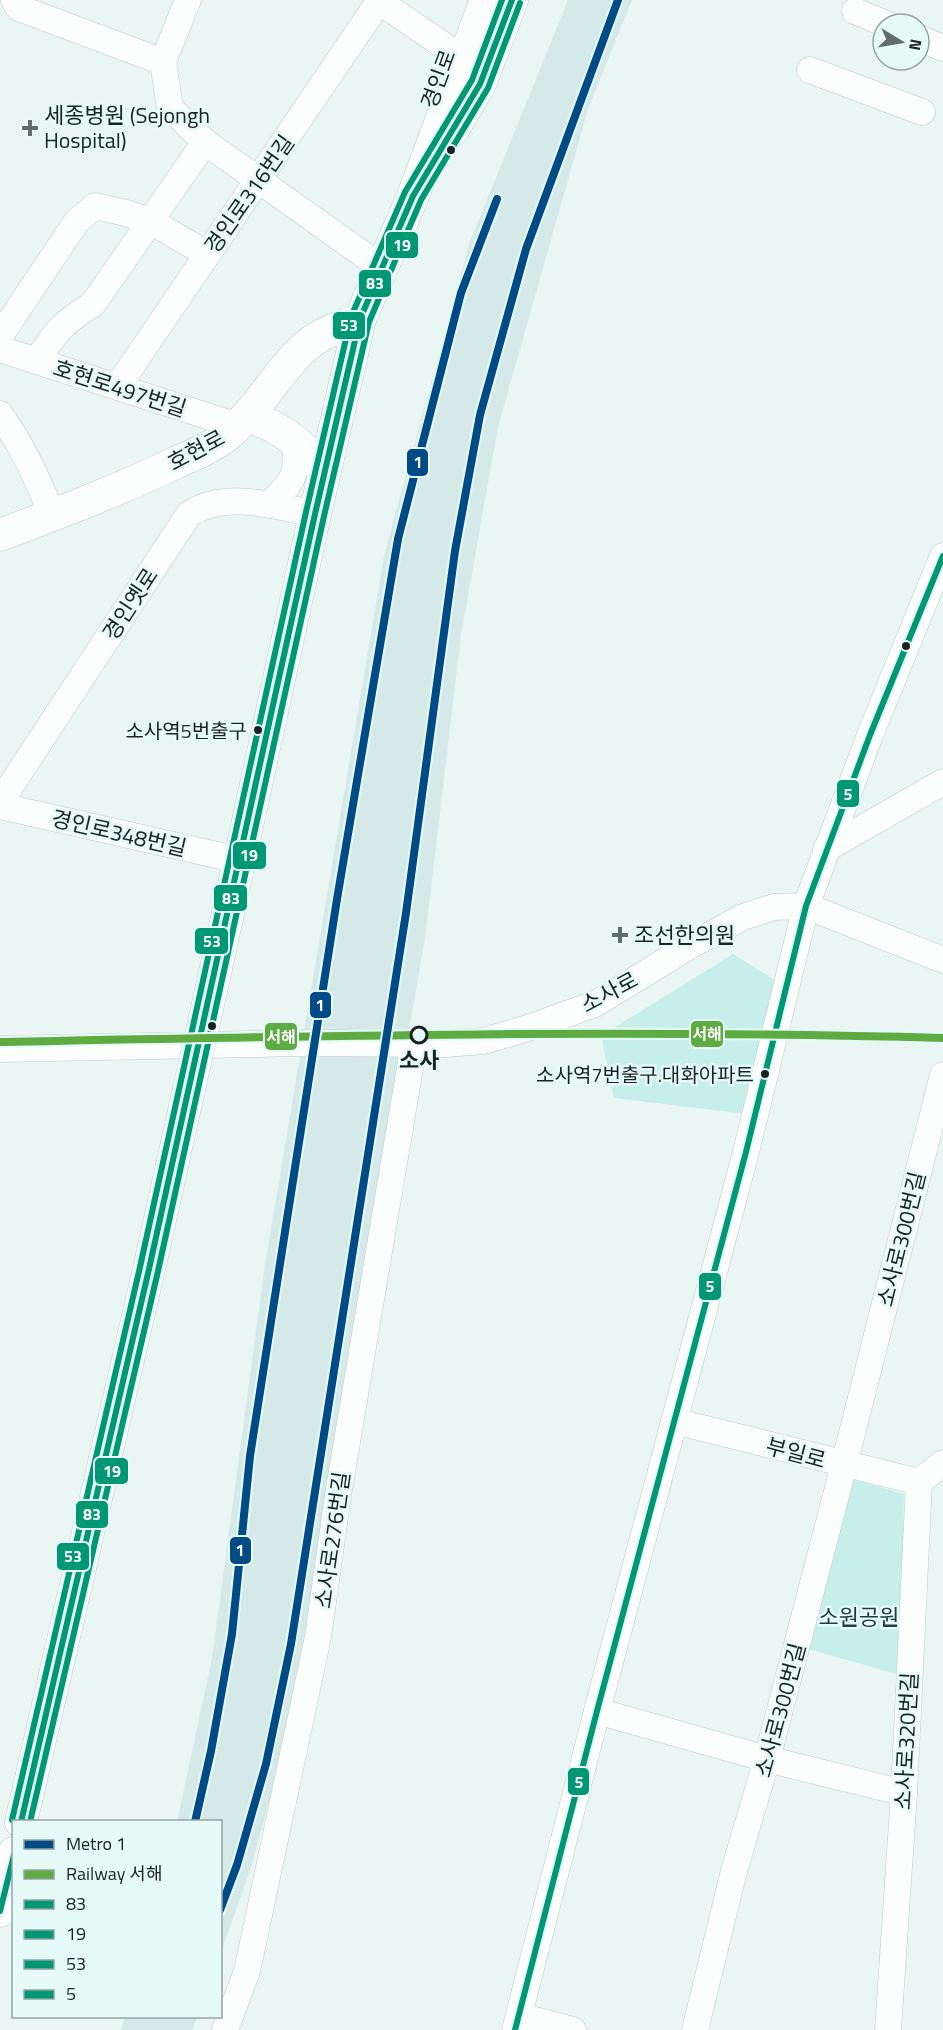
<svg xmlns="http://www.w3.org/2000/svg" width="943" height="2030" font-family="'Titillium Web','Noto Sans KR',sans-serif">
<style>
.built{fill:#d5eae8}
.green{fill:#c6eeea}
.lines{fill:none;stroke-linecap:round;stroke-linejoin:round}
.minor-casing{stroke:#c0c9c7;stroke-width:27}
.major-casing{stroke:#c0c9c7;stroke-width:33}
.minor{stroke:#fcfefd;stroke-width:26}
.major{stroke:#fcfefd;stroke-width:32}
.major-bridge-casing{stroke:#c0c9c7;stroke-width:33;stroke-linecap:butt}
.major-bridge{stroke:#fcfefd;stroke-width:32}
.bus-1-casing{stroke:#e6faf8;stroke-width:10}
.bus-2-casing{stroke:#e6faf8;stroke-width:10}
.bus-3-casing{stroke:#e6faf8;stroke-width:10}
.bus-4-casing{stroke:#e6faf8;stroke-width:10}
.bus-1{stroke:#009775;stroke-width:6}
.bus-2{stroke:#009775;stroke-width:6}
.bus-3{stroke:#009775;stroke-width:6}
.bus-4{stroke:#009775;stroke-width:6}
.rail-1-casing{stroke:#e6faf8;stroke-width:12}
.rail-1{stroke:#5eac41;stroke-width:8}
.metro-1-casing{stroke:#e6faf8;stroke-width:12}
.metro-1{stroke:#004a85;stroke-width:8}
.poi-dot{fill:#636c6c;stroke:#e6faf8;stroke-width:2}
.bus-dot{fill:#1b2222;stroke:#e6faf8;stroke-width:2}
.stop-dot{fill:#e6faf8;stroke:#1b2222;stroke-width:3}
.labels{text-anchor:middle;stroke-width:5;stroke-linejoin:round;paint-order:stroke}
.bus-label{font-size:20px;fill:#1b2222;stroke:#e6faf8;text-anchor:end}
.street-label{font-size:22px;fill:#1b2222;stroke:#e6faf8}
.poi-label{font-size:22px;fill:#1b2222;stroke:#e6faf8;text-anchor:start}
.stop-label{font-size:22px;font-weight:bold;fill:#1b2222;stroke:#e6faf8}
.park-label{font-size:22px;fill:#1a3f3c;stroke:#e6faf8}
.line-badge{stroke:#e6faf8;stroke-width:2}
.badge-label{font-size:16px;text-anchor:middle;font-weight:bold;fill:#fff}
</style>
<rect width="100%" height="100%" fill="#eaf6f4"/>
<g class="built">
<path d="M568,0H632L588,109L498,427L461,635L426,931L292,1717L251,1868L221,1952L220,1822H177L212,1658L265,1264L384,556L469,244Z"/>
<path d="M125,2017V2016L197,2017L192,2030H121Z"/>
</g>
<g class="green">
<path d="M733,954L786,987L755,1115L614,1098L601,1036Z"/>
<path d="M853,1479L904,1494L900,1675L805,1648Z"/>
</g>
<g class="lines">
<defs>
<g id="minor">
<path d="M14,0L19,8L163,62L170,108L205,142L382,268"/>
<path d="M377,0L449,49"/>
<path d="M855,11L886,24"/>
<path d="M919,38L943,48"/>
<path d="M163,62L188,0"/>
<path d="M810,70L922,112"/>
<path d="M0,336L77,221L95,206L126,213L150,221L207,254"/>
<path d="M0,349L238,426"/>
<path d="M37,361C54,333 65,321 93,304L205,142"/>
<path d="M118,386L380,0"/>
<path d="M0,414C23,446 38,479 52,515"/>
<path d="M269,505C294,480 297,477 296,441"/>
<path d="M0,802L189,514C227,490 274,506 315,514"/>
<path d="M0,806L239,860"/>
<path d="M826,849L943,782"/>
<path d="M0,1049L302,1043L446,1044L483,1041L525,1029L595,1004L693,944L743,917L774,907L806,906L943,960"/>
<path d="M674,1421L919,1482"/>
<path d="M597,1711L767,1759L904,1793"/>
<path d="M518,2020H535L573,2030"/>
<path d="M225,2030L247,1971L318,1637L338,1495L414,1044"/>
<path d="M515,2030L597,1711L746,1152L806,906L870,735L943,556"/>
<path d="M695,2030L734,1871L767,1759L844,1465L943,1075"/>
<path d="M888,2030L904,1793L919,1482L943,1463"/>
</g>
<g id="major">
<path d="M452,131L480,84L512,0"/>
<path d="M247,416C283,427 300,444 325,470"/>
<path d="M0,535C58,513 117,491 173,464C189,456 208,450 222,439C259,412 277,369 311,342C325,331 344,326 360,319"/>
<path d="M211,991L315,514L360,319L413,196L486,0"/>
<path d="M21,1822L149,1269L189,1089"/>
<path d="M0,1911L14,1853"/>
</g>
</defs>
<use href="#minor" class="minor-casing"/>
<use href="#major" class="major-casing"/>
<use href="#minor" class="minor"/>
<use href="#major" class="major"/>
<defs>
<path id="major-bridge" d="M189,1089L211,991"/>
</defs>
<use href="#major-bridge" class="major-bridge-casing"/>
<use href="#major-bridge" class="major-bridge"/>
<defs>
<g id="bus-1">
<path d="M21,1822L149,1269L315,514L360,319L413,196L480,84L512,0"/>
<path d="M0,1911L14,1855"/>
</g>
<path id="bus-2" d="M30,1822L158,1271L324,516L369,322L421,200L488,88L520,3"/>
<path id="bus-3" d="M12,1820L140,1267L306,512L351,317L405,192L472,80L502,0"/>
<path id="bus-4" d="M515,2030L597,1711L746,1152L806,906L870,735L943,556"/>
</defs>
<use href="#bus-1" class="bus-1-casing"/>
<use href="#bus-2" class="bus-2-casing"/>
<use href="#bus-3" class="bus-3-casing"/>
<use href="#bus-4" class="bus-4-casing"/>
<use href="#bus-1" class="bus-1"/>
<use href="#bus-2" class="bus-2"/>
<use href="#bus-3" class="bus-3"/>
<use href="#bus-4" class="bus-4"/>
<defs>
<path id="rail-1" d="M0,1042C314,1036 629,1029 943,1038"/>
</defs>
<use href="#rail-1" class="rail-1-casing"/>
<use href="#rail-1" class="rail-1"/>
<defs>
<g id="metro-1">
<path d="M195,1822L211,1751L232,1634L250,1456L337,899L398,539L461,293L497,199"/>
<path d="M220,1910L237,1865L266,1764L291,1644L406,913L455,551L480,415L526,249L618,0"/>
</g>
</defs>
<use href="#metro-1" class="metro-1-casing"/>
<use href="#metro-1" class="metro-1"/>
</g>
<g class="poi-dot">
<path d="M27 119h6v6h6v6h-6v6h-6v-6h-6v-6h6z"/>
<path d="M617 926h6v6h6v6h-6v6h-6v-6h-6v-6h6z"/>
</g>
<g class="bus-dot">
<circle cx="451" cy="150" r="5"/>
<circle cx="906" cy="646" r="5"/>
<circle cx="258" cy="730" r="5"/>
<circle cx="212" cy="1026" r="5"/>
<circle cx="765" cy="1074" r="5"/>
</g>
<circle class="stop-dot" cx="419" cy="1035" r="8"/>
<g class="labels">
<g class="bus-label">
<text x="247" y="738">소사역5번출구</text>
<text x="754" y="1082">소사역7번출구.대화아파트</text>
</g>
<g class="street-label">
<text transform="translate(438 79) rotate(-70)" y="8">경인로</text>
<text transform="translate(249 194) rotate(-55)" y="8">경인로316번길</text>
<text transform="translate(120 388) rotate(18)" y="8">호현로497번길</text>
<text transform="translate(196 450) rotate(-28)" y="8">호현로</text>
<text transform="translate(130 604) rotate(-57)" y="8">경인옛로</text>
<text transform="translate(119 833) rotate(13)" y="8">경인로348번길</text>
<text transform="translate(609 992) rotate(-28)" y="8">소사로</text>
<text transform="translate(901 1239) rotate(-76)" y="8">소사로300번길</text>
<text transform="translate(796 1453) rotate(15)" y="8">부일로</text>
<text transform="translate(332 1540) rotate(-82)" y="8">소사로276번길</text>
<text transform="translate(780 1710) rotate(-75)" y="8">소사로300번길</text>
<text transform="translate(906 1741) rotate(-87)" y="8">소사로320번길</text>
</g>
<g class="poi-label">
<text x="44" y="123">세종병원 (Sejongh<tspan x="44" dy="25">Hospital)</tspan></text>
<text x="634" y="943">조선한의원</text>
</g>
<g class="stop-label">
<text x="419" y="1068">소사</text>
</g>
<g class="park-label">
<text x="859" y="1625">소원공원</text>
</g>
</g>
<g class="line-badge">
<rect x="385" y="231" width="34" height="28" rx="6" fill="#009775"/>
<rect x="358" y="269" width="34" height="29" rx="6" fill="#009775"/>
<rect x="332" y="311" width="34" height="29" rx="6" fill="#009775"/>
<rect x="406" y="448" width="23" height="29" rx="6" fill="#004a85"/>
<rect x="836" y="779" width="24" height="29" rx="6" fill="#009775"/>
<rect x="232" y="841" width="35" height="29" rx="6" fill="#009775"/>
<rect x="213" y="884" width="35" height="28" rx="6" fill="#009775"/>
<rect x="194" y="927" width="35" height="28" rx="6" fill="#009775"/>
<rect x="309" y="991" width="23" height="28" rx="6" fill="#004a85"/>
<rect x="690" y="1020" width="34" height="28" rx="6" fill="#5eac41"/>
<rect x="264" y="1022" width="34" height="29" rx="6" fill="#5eac41"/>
<rect x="698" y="1272" width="24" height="29" rx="6" fill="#009775"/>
<rect x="94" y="1457" width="35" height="28" rx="6" fill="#009775"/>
<rect x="75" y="1500" width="34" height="29" rx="6" fill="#009775"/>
<rect x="229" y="1536" width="23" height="29" rx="6" fill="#004a85"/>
<rect x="56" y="1542" width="34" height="29" rx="6" fill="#009775"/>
<rect x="567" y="1767" width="23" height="29" rx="6" fill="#009775"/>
</g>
<g class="badge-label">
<text x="402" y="251">19</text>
<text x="375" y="289">83</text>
<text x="349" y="331">53</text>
<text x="418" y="468">1</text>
<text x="848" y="800">5</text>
<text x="249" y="861">19</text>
<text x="231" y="904">83</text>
<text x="212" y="947">53</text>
<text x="320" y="1011">1</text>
<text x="707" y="1040">서해</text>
<text x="281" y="1043">서해</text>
<text x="710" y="1292">5</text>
<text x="112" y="1477">19</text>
<text x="92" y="1520">83</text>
<text x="240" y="1556">1</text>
<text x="73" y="1562">53</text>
<text x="579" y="1788">5</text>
</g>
<rect x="12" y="1820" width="210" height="198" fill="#e6faf8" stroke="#95a4a2" stroke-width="1.5"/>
<rect x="24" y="1840" width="30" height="9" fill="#004a85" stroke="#95a4a2" stroke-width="1.5"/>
<text x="66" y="1850" font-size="18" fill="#1b2222">Metro 1</text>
<rect x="24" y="1870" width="30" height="9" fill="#5eac41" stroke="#95a4a2" stroke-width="1.5"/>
<text x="66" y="1880" font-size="18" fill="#1b2222">Railway 서해</text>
<rect x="24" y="1900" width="30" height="9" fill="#009775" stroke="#95a4a2" stroke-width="1.5"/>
<text x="66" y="1910" font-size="18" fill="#1b2222">83</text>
<rect x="24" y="1930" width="30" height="9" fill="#009775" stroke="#95a4a2" stroke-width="1.5"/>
<text x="66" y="1940" font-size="18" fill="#1b2222">19</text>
<rect x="24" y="1960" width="30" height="9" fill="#009775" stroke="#95a4a2" stroke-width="1.5"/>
<text x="66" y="1970" font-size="18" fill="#1b2222">53</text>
<rect x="24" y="1990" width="30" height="9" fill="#009775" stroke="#95a4a2" stroke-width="1.5"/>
<text x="66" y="2000" font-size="18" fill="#1b2222">5</text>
<g transform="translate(901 42) rotate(101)"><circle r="28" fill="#e6faf8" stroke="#95a4a2" stroke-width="1.5"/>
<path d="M0-4.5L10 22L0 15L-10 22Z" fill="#636c6c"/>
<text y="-9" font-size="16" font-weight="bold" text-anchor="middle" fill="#1b2222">N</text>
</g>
</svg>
